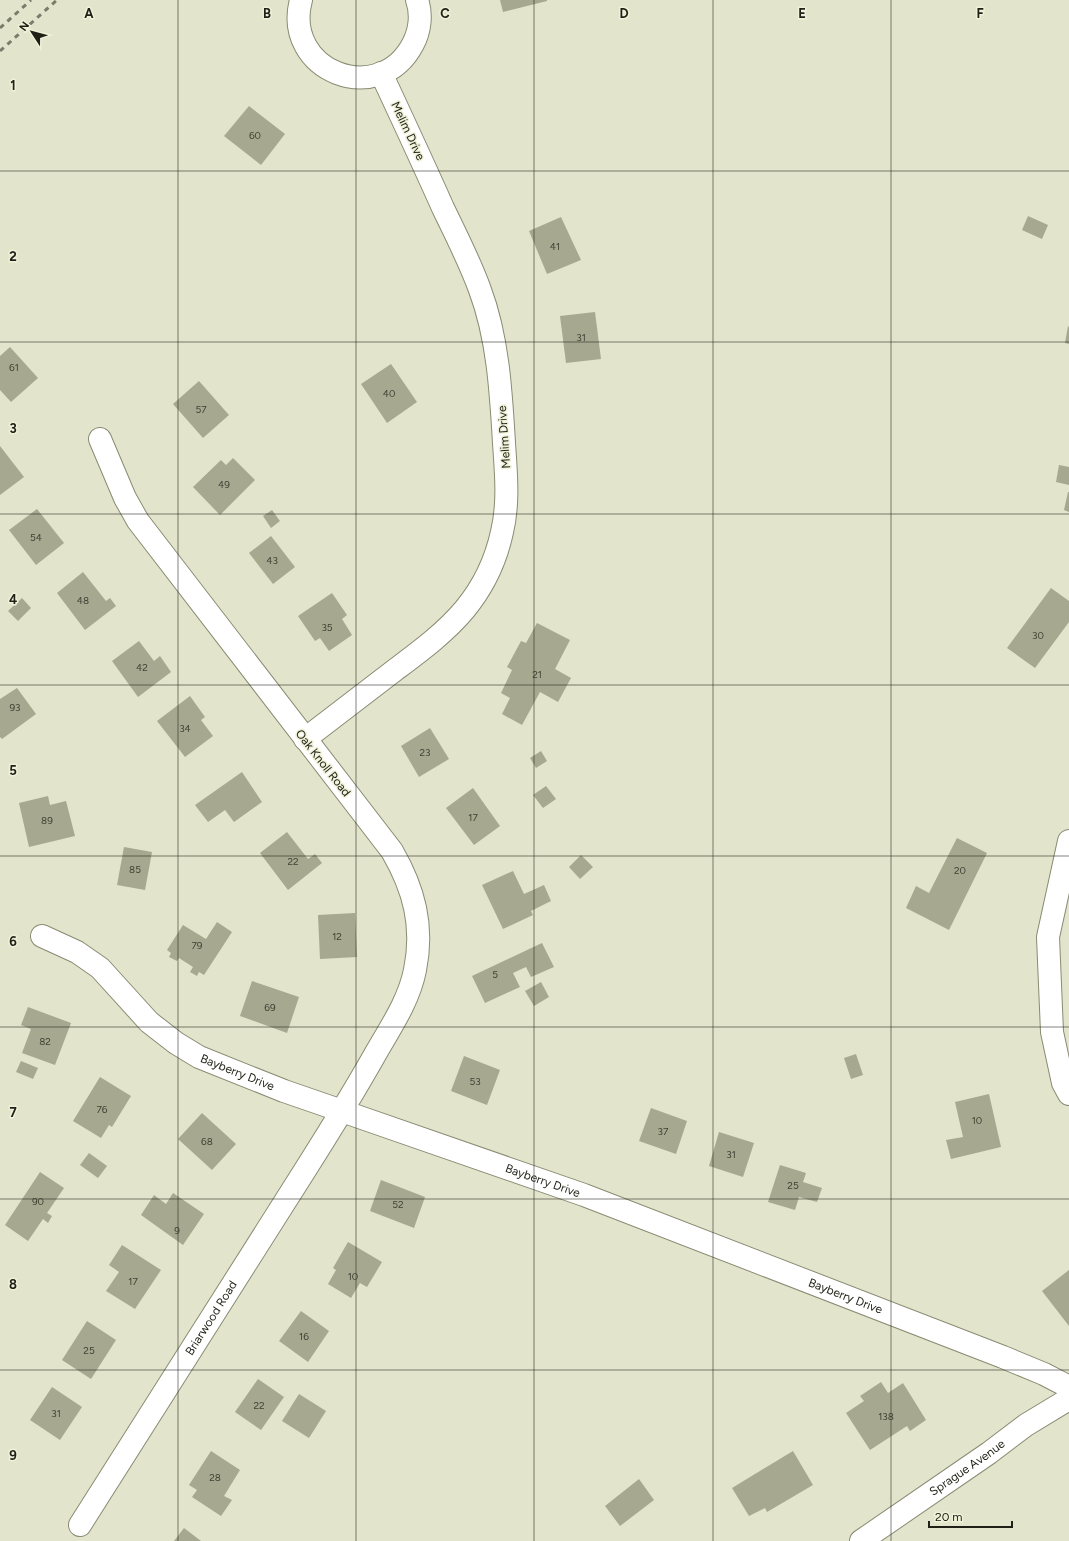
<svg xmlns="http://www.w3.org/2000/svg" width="1069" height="1541" font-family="Figtree,sans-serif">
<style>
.building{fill:#a6a890}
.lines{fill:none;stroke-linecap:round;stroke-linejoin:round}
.minor-casing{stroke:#898b73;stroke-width:24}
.minor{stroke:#fff;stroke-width:22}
.rail{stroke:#7a7b6a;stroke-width:3;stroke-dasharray:5 5;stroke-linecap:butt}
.grid{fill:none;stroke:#1f2016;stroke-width:1;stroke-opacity:0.55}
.labels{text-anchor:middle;stroke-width:3;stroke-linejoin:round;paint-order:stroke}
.number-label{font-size:10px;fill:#414234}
.street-label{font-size:12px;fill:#1f2016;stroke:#eff1d8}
.grid-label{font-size:13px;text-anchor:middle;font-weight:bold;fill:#1f2016;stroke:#eff1d8;stroke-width:3;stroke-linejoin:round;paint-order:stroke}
</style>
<rect width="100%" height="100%" fill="#e2e4cb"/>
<g class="building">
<path d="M500,0H547V1L503,12Z"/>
<path d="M249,106L285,134L261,165L224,136Z"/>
<path d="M1028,216L1048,225L1042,239L1022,230Z"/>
<path d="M561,217L581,260L547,274L529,231Z"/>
<path d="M595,312L601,359L566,363L560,316Z"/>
<path d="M1068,326L1069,327V344L1065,343Z"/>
<path d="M10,347L38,378L11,402L0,390V356Z"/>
<path d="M391,364L417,402L387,423L361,384Z"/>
<path d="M199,381L229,415L203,438L173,404Z"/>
<path d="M0,446L24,477L0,495Z"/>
<path d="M233,458L255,480L220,515L193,487L221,460L226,465Z"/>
<path d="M1059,465L1069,467V485L1056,482Z"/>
<path d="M1068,492H1069V512L1064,510Z"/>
<path d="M37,509L64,543L36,565L9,530Z"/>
<path d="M272,510L280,521L271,528L263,516Z"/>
<path d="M271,536L295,567L273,584L249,553Z"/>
<path d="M83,572L106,601L110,598L116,606L85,630L57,593Z"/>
<path d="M1051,588L1069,601V622L1035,668L1007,648Z"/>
<path d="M332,593L347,615L342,619L352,635L329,651L320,638L315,641L298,616Z"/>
<path d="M22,598L31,608L18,621L8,611Z"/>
<path d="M537,623L570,640L555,669L571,678L558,702L540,692L522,725L502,714L510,698L501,693L512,670L507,667L521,641L526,643Z"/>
<path d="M139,641L154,661L160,656L171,672L138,697L112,661Z"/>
<path d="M17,688L36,714L2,739L0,737V699Z"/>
<path d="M190,696L205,717L201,720L213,736L185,757L157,721Z"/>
<path d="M430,728L449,759L419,777L401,746Z"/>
<path d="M541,751L547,761L536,768L530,758Z"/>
<path d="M242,772L262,802L234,822L225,810L208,822L195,805Z"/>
<path d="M546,786L556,799L543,808L533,795Z"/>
<path d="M473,788L500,826L474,845L446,808Z"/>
<path d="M48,796L50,805L66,801L75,836L29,847L19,803Z"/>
<path d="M287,832L308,859L315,854L322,863L288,890L260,853Z"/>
<path d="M957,838L987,853L949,930L906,908L916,886L929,893Z"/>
<path d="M124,847L152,852L145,890L117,885Z"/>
<path d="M581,855L593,867L580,879L569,867Z"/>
<path d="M513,871L524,894L544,885L551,901L531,911L533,915L503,929L482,885Z"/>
<path d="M355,913L357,957L320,959L318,915Z"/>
<path d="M217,922L232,932L204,975L199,972L197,976L190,972L193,967L179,958L177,961L169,957L171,953L167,950L183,925L206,939Z"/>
<path d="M542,943L554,967L531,977L526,967L513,973L520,987L485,1003L472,976Z"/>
<path d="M252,981L299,997L287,1033L240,1016Z"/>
<path d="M541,982L549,997L534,1006L525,991Z"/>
<path d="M28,1007L71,1023L55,1065L22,1053L31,1029L21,1025Z"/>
<path d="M856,1054L863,1075L851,1079L844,1058Z"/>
<path d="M464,1056L500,1070L487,1105L451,1091Z"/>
<path d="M21,1061L38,1068L33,1079L16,1072Z"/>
<path d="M100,1077L131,1096L112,1127L109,1125L101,1138L73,1121Z"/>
<path d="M989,1094L1001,1147L951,1159L946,1140L963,1137L955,1102Z"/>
<path d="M651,1108L687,1121L676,1154L639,1141Z"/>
<path d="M202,1113L236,1144L212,1170L178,1139Z"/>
<path d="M719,1132L754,1143L743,1177L709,1166Z"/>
<path d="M89,1153L107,1166L98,1178L80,1165Z"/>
<path d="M780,1165L806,1173L803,1182L822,1188L817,1202L799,1197L795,1210L768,1202Z"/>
<path d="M40,1172L64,1188L47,1213L52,1216L48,1223L43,1219L28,1241L5,1225Z"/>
<path d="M381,1180L425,1197L414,1228L370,1211Z"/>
<path d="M173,1193L204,1214L183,1245L141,1215L154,1195L166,1204Z"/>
<path d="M348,1242L382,1262L367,1287L360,1283L351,1298L328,1284L336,1270L333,1268Z"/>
<path d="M122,1245L161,1270L135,1309L106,1291L119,1272L109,1265Z"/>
<path d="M1069,1270V1326L1042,1291Z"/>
<path d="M301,1311L329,1331L308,1362L279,1341Z"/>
<path d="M87,1321L116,1340L91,1379L62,1360Z"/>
<path d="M258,1379L284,1397L261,1430L235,1412Z"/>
<path d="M881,1382L888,1393L903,1383L926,1420L910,1431L907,1426L870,1450L846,1413L864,1401L860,1396Z"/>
<path d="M52,1387L82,1407L60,1440L30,1420Z"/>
<path d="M299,1394L326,1411L309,1438L282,1421Z"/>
<path d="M211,1451L240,1470L224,1496L232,1500L221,1516L192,1497L197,1490L189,1485Z"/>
<path d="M793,1451L813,1485L767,1512L765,1508L749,1516L732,1488Z"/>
<path d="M639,1479L654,1500L620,1526L605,1506Z"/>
<path d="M184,1528L201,1541H174Z"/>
</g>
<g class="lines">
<defs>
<g id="minor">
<path d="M301,0C282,71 379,109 413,44C420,31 422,14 417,0"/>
<path d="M305,739C335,716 365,693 395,670C419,652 445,633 465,609C483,587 496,560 502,532C509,503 506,473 504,443C501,392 498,338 480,290C470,262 456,235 443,208C423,163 402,118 381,73"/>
<path d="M1069,841L1048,937L1052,1032L1063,1083L1069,1094"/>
<path id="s1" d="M42,936L77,952L100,968L149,1022L176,1043L199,1057L284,1091L342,1111L584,1195L1003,1357L1044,1374L1069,1387"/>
<path id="s2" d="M80,1525C156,1406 231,1286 307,1167C331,1129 355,1090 377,1051C392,1025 409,1000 415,970C424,926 414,889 392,851L138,521L125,498L100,439"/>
<path id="s3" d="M861,1541L989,1453L1026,1425L1069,1399"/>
</g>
</defs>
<use href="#minor" class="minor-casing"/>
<use href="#minor" class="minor"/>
<g class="rail">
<path d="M0,28L31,0"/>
<path d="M0,51L57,0"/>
</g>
</g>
<path class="grid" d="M178,0V1541M356,0V1541M534,0V1541M713,0V1541M891,0V1541M0,171H1069M0,342H1069M0,514H1069M0,685H1069M0,856H1069M0,1027H1069M0,1199H1069M0,1370H1069"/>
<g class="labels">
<g class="number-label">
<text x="255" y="139">60</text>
<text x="555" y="250">41</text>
<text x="581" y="341">31</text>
<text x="14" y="371">61</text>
<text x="389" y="397">40</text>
<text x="201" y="413">57</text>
<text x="224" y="488">49</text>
<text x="36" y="541">54</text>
<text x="272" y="564">43</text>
<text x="83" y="604">48</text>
<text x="327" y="631">35</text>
<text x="1038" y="639">30</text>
<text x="142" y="671">42</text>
<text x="537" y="678">21</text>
<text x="15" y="711">93</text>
<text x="185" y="732">34</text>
<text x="425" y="756">23</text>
<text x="473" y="821">17</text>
<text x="47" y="824">89</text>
<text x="293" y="865">22</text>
<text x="135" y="873">85</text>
<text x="960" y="874">20</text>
<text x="337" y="940">12</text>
<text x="197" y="949">79</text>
<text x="495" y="978">5</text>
<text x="270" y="1011">69</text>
<text x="45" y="1045">82</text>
<text x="475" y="1085">53</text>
<text x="102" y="1113">76</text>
<text x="977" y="1124">10</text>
<text x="663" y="1135">37</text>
<text x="207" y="1145">68</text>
<text x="731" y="1158">31</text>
<text x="793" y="1189">25</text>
<text x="38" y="1205">90</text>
<text x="398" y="1208">52</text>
<text x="177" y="1234">9</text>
<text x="353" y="1280">10</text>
<text x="133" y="1285">17</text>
<text x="304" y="1340">16</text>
<text x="89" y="1354">25</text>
<text x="259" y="1409">22</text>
<text x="56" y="1417">31</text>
<text x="886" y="1420">138</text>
<text x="215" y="1481">28</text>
</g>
<g class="street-label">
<text transform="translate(408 131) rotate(65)" y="4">Melim Drive</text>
<text transform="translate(504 437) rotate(-94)" y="4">Melim Drive</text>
<text transform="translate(323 763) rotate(52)" y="4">Oak Knoll Road</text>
<text dy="4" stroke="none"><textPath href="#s1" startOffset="242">Bayberry Drive</textPath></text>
<text dy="4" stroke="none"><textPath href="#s1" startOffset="566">Bayberry Drive</textPath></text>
<text dy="4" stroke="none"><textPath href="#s1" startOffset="890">Bayberry Drive</textPath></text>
<text dy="4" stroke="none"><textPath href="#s2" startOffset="245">Briarwood Road</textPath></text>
<text dy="4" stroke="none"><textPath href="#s3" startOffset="129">Sprague Avenue</textPath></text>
</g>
</g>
<g class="grid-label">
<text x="89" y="18">A</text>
<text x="267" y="18">B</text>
<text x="445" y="18">C</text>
<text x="624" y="18">D</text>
<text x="802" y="18">E</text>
<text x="980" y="18">F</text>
<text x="13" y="90">1</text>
<text x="13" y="261">2</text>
<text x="13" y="433">3</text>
<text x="13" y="604">4</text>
<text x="13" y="775">5</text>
<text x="13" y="946">6</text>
<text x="13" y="1117">7</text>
<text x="13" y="1289">8</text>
<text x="13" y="1460">9</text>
</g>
<g transform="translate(32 32) rotate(306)" stroke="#eff1d8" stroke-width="3" paint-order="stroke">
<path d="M0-3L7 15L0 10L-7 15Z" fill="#1f2016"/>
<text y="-6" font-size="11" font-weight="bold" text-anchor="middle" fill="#1f2016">N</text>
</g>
<path d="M929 1521v6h83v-6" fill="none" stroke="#1f2016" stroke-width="2"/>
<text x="935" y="1521" font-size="12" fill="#1f2016" stroke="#eff1d8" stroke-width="3" paint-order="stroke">20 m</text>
</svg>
